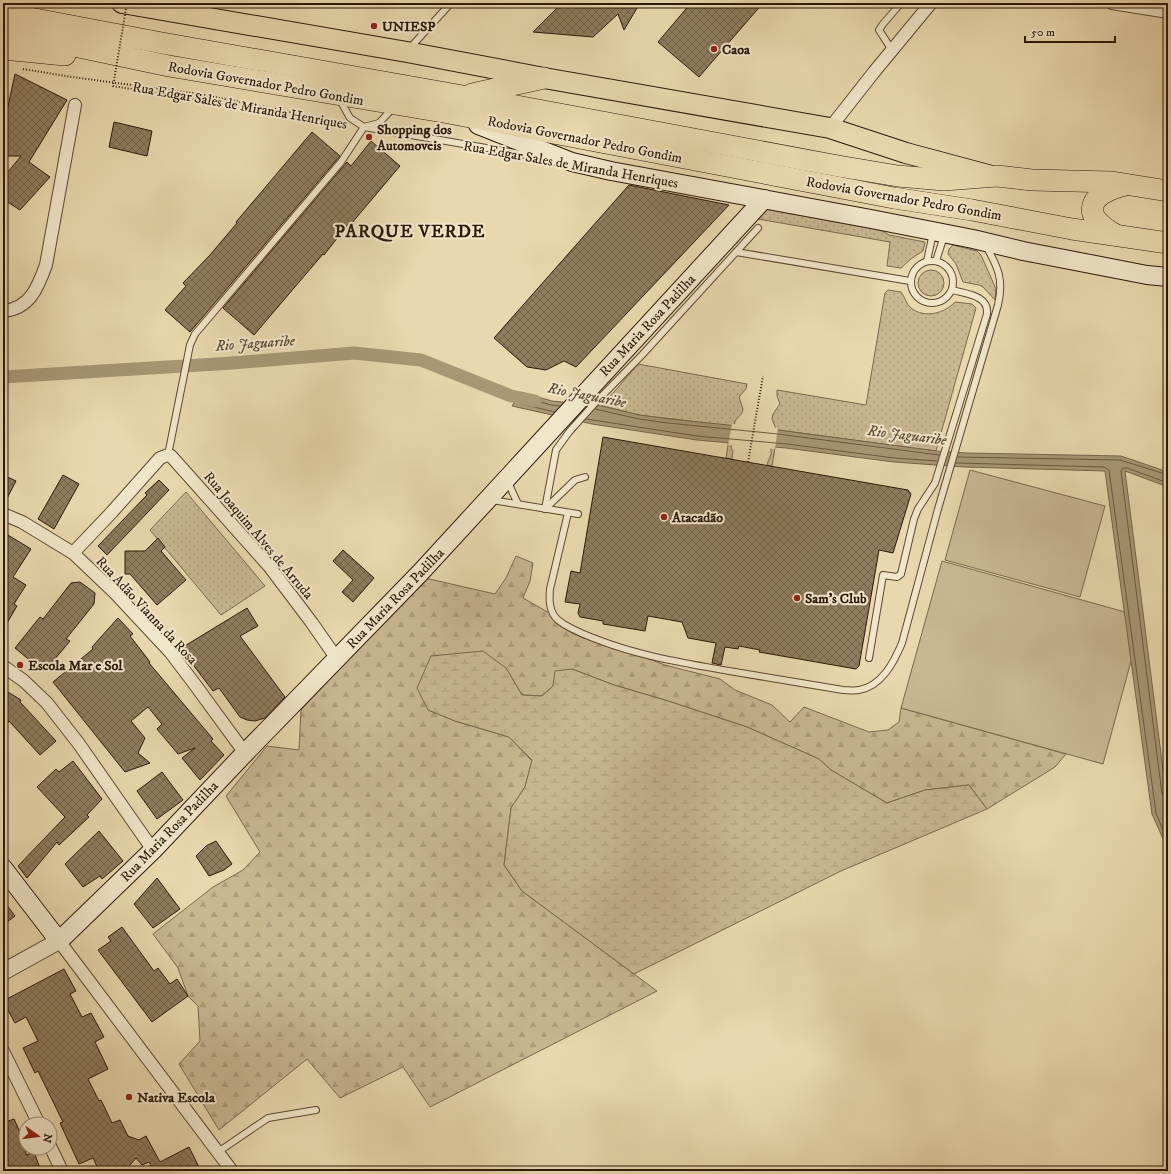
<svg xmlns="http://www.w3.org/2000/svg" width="1171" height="1174" font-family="'IM FELL DW Pica',serif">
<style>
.grass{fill:url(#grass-dots);stroke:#7b684d}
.forest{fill:url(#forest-firs);stroke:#7b684d}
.wetland{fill:url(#wetland-marsh);stroke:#7b684d}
.park{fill:#c9b791;stroke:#7b684d}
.water{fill:#a99775;stroke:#77644a}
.pier{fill:#e9d8ad}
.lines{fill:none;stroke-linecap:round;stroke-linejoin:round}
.shore{stroke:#6b583f;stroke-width:1}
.canal{stroke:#a99775;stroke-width:13}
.building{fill:url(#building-cross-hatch);stroke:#2d1809}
.service-casing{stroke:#5c4832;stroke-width:8}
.minor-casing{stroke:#5c4832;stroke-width:14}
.tertiary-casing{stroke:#5c4832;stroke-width:18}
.secondary-casing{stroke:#2d1809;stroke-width:20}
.primary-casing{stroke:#2d1809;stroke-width:22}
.trunk-casing{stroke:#2d1809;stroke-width:22}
.path{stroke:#2d1809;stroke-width:2;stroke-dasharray:1 2;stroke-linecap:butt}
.service{stroke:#f1e6ca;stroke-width:6}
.minor{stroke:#f1e6ca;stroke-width:12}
.tertiary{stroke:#f1e6ca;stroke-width:16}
.secondary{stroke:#f1e6ca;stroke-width:18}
.primary{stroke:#e9d8ad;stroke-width:20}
.trunk{stroke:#e9d8ad;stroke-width:21}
.path-bridge{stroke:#2d1809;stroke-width:2;stroke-dasharray:1 2;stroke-linecap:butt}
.poi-dot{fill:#8f2418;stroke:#f1e6ca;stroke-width:1.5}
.labels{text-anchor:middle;stroke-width:4;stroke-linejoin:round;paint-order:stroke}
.poi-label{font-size:14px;font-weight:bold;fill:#2d1809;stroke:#f1e6ca;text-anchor:start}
.street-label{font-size:14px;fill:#2d1809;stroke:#f1e6ca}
.water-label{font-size:15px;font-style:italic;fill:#5f4b34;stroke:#f1e6ca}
.district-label{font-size:18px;font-weight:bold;letter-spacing:1px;fill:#2d1809;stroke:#f1e6ca}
</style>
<defs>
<pattern id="grass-dots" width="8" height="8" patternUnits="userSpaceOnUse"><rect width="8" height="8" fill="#c9b791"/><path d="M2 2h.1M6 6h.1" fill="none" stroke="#ad9d7c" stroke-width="1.8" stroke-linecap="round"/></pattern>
<pattern id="forest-firs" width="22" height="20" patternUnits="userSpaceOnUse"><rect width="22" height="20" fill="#c9b791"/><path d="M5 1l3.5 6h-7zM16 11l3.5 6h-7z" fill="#ad9d7c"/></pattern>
<pattern id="wetland-marsh" width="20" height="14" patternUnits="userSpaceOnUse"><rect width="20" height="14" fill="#c9b791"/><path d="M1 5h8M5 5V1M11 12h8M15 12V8" fill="none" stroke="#ad9d7c"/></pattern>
<pattern id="building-cross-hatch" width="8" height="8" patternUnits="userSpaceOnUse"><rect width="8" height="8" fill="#8f7c5e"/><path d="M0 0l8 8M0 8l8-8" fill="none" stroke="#75654c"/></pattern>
</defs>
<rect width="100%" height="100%" fill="#e9d8ad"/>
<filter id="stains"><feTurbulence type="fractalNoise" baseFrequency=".005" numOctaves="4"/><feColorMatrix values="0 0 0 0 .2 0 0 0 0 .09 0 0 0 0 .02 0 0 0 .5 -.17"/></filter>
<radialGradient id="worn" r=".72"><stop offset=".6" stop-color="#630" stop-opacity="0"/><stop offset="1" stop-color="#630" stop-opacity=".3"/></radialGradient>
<g class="grass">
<path d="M765,209L879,229L889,235L925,242L923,251L912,258L901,268L887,266L890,242L758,219Z"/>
<path d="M953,245L977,251L981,255L996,289L995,300L983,287L979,285L963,282L956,264L948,254L949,249Z"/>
<circle cx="931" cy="283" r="13"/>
<path d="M888,290L901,292C905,297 906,304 911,308C925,319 945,313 955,302L972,304L976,308L936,451L778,430L772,466L767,465C769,456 774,455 769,445L776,429L772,419L773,414L780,404L777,396V390L866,405L885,293Z"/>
<path d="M638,364L747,384L746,389L739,397L743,409L742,413L735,421L731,447L733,451L732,459L726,458L731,426L639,415L602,406Z"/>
<path d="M186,492L265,586L221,615L150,530Z"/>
</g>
<path class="forest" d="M516,556L533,563L530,581L523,598L551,614L611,645L665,665L720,679L735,690L772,705L790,722L804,707L869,732L888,730L899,722L901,708L1066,754L1055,767L987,809L969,785L925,790L887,803L831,770L819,759L747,727L665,700L614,685L572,669L542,696L522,695L506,668L428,710L455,721L509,737L532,761L525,787L511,808L504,865L522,891L657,991L430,1107L403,1067L340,1098L307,1059L219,1130L179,1064L200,1041L198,1006L188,996L178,968L153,934L213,887L243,870L260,852L226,796L267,746L299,750L301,710L425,578L495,594L506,578Z"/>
<path class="wetland" d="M483,651L506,668L522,695L542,696L553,686L555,671L572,669L614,685L665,700L747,727L819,759L831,770L887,803L925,790L969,785L987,809L841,871L634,974L522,891L504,865L511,808L525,787L532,760L509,737L455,721L428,710L417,688L431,656Z"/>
<g class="park">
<path d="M970,470L1105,506L1080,597L945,560Z"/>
<path d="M942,561L1143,617L1103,764L901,708Z"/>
</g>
<path class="water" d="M521,392L552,401L602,406L639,415L669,419L778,430L936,451L967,453L1121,456L1168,472V487L1125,471L1168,809V850L1152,814L1105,471L964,467L894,462L786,448L697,440L592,424L512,406Z"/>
<path class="pier" d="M732,424L778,428L775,449L728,445Z"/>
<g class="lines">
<g class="shore">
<path d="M595,409L639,419L668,423L778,434L939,455"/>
<path d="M555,412L521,404L520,402L524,397L551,405L560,406"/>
<path d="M586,419L697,436L787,444L894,458L937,461"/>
<path d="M958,457L1120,460L1168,475"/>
<path d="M956,463L1104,467L1109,470L1156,813L1168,842"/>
<path d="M1168,483L1127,468H1123L1121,471L1162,794L1164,797L1168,798"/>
</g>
<path class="canal" d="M3,377L233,363L354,353L421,360L511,396L535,401"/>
</g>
<g class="building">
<path d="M562,3H640L624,30L618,14L593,37L533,32Z"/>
<path d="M691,3H763L699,77L658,42Z"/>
<path d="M15,74L67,100L29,162L50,177L20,210L3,199V178L21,156H3V129Z"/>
<path d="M114,122L152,131L147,156L109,147Z"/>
<path d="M312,132L340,156L190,332L165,310L186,286L183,283L210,255L237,223L236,222Z"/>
<path d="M371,141L400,166L351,224L349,223L324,255L323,254L254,335L223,308L347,162L351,166Z"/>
<path d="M629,185L729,205L576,367L564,361L546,370L527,367L494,338Z"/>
<path d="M603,437L908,490L911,494L893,553L879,550L859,666L856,669L759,652L760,650L739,646L738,649L725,647L721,665L712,663L716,643L688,638L682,622L648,616L645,631L603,624V621L580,617L578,613L580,604L565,602L571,571L580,573Z"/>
<path d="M3,475L16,481L3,506Z"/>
<path d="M63,475L79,484L54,529L38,519Z"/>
<path d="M159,480L169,490L107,555L98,546L147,495L145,493Z"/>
<path d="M3,532L31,549L13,577L26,585L14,604L17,606L3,630Z"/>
<path d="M158,538L165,547L161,551L186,580L157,605L130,574H125V551H145Z"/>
<path d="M343,550L374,578L353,602L342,592L353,580L333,561Z"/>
<path d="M80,582L95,593L94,604L66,639L70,641L44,672L15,648L40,617L43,619L71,583Z"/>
<path d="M247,608L258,626L240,636L285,697L265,718L255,721L247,720L240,717L219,688L213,691L194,666L183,647Z"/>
<path d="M118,618L133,634L130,636L150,662L149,663L213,739L211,741L224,755L200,780L182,758L195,748L178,754L157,729L162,724L148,707L131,721L145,738L138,753L150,763L125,772L53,682L93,649L92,647Z"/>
<path d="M3,689L21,700L20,702L56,741L40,755L9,721L3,730Z"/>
<path d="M73,761L102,799L87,815L89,817L59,845L57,842L27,878L18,866L65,817L37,787L56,769L59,772Z"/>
<path d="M162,772L183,800L157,819L137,791Z"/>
<path d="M99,831L123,861L102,879L100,876L83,887L65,864Z"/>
<path d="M216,841L232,864L224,870L209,876L196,856L206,846Z"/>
<path d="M157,878L180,909L153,928L134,904Z"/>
<path d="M3,900L15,916L3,925Z"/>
<path d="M122,927L154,971L158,968L170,984L177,979L188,996L152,1022L98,950L111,941L108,937Z"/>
<path d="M64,969L76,991L70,994L82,1017L91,1013L104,1037L95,1042L108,1069L88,1079L99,1101L101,1100L112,1123L120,1120L128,1136L139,1140L146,1136L160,1162L189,1147L201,1171H142L151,1166L149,1162L142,1165L136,1158L125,1171H99L93,1158L79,1164L60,1123L63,1122L38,1071L35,1073L23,1048L38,1041L26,1017L15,1023L3,1001Z"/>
<path d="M14,1119L20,1132L26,1130V1155L34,1152L41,1171H3V1123Z"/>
</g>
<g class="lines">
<defs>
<g id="service">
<path d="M409,49L451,3"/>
<path d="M892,50L879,30L883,24L901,3"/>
<path d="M340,100L350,118L364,127L539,157"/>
<path d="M736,252L910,281"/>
<circle cx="932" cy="282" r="21"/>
<path d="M927,261L933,233"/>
<path d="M936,261L944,236"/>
<path d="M168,455L190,345L195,334L341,162L364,127L379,123L393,108"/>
<path d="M507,480L518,504"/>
<path d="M492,500L578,514"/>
<path d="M545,509L556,450L569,432L595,403L642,355L758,228"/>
<path d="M545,509L575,480L585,477"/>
<path d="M568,513L550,589C549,600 549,612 558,620C569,629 583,634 596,639C639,656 684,663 729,671C767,677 805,684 843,690C848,690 854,691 859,690C882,686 894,662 902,643L938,509L998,305C1004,280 998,267 986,246"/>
<path d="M869,658L883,575L897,577L901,574L914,519L918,509L935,483L987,314C989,295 966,294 952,290"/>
<path d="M218,1152L268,1118L316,1110"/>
</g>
<g id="minor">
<path d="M1112,3L1168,12"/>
<path d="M830,128L874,72L931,3"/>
<path d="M3,311C30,309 38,287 46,265L75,105"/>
<path d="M3,514L22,522L73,553L115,593L171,653L193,682L245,753"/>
<path d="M73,553L112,512L160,458L168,455L171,456L269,566L312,623L337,659"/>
<path d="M3,666L24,681L47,703L79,744L153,850"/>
<path d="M59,941L232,1171"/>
<path d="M3,1051L39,1124"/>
<path d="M50,1146L62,1171"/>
</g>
<path id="tertiary" d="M3,972L59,941"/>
<g id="secondary">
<path d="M478,125L572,162L611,171L871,219L973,239L1023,251L1147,275L1168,277"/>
<path d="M3,868L59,941L153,850L245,753L420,573L764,199"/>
</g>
<path id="primary" d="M122,3L407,52L544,78L830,128L906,153L988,175"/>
<g id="trunk">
<path d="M3,13L162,43L463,96L838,166L898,176L944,180L997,176L1032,180L1112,182L1168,191"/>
<path d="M3,31L169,66L449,113L894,198L972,210L1072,229L1168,243"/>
<path d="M3,49L65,55"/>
<path d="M472,94L544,78"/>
<path d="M1116,235C1079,215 1088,194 1125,185"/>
</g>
</defs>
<use href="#service" class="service-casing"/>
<use href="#minor" class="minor-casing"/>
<use href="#tertiary" class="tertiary-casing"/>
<use href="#secondary" class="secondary-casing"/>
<use href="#primary" class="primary-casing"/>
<use href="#trunk" class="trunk-casing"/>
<g class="path">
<path d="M23,69L72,77L199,94L342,122"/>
<path d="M198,100L199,94"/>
<path d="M748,462L763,376"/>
</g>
<use href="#service" class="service"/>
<use href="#minor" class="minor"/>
<use href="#tertiary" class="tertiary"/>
<use href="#secondary" class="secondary"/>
<use href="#primary" class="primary"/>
<use href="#trunk" class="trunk"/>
<path class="path-bridge" d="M127,3L113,86L198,100"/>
</g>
<g class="poi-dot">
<circle cx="374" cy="26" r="4"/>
<circle cx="714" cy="49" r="4"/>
<circle cx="369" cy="137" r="4"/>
<circle cx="664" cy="517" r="4"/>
<circle cx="797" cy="598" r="4"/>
<circle cx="20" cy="665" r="4"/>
<circle cx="129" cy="1097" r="4"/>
</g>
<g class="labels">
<g class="poi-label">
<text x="382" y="31">UNIESP</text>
<text x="722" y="54">Caoa</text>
<text x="377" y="134">Shopping dos<tspan x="377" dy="16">Automoveis</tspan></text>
<text x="672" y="522">Atacadão</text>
<text x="805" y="603">Sam's Club</text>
<text x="28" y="670">Escola Mar e Sol</text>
<text x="137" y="1102">Nativa Escola</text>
</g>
<g class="street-label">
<text transform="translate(266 83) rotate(10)" y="5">Rodovia Governador Pedro Gondim</text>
<text transform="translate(240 105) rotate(10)" y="5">Rua Edgar Sales de Miranda Henriques</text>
<text transform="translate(585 139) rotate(11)" y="5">Rodovia Governador Pedro Gondim</text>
<text transform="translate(571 164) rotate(10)" y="5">Rua Edgar Sales de Miranda Henriques</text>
<text transform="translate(904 198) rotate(10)" y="5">Rodovia Governador Pedro Gondim</text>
<text transform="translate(647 325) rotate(-47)" y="5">Rua Maria Rosa Padilha</text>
<text transform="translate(259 535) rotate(50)" y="5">Rua Joaquim Alves de Arruda</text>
<text transform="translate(395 598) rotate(-46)" y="5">Rua Maria Rosa Padilha</text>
<text transform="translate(147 610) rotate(47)" y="5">Rua Adão Vianna da Rosa</text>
<text transform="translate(169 831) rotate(-46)" y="5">Rua Maria Rosa Padilha</text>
</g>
<g class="water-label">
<text transform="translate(255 343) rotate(-4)" y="5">Rio Jaguaribe</text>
<text transform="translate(587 395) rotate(11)" y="5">Rio Jaguaribe</text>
<text transform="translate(907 435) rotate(7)" y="5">Rio Jaguaribe</text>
</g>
<g class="district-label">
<text x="410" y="237">PARQUE VERDE</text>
</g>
</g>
<rect width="1171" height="1174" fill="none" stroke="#e9d8ad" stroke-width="16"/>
<rect x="4" y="4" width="1163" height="1166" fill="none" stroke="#2d1809" stroke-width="2"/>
<rect x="8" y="8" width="1155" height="1158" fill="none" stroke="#2d1809"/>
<g transform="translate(38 1136) rotate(104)"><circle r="19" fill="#f1e6ca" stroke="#a3947d"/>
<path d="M0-3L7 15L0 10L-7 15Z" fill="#8f2418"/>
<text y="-6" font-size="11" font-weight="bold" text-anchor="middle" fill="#2d1809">N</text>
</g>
<path d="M1025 36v6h90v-6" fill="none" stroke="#2d1809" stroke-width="2"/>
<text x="1031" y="36" font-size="12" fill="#2d1809" stroke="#f1e6ca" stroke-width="3" paint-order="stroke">50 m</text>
<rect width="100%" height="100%" filter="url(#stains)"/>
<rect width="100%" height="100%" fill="url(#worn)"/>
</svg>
